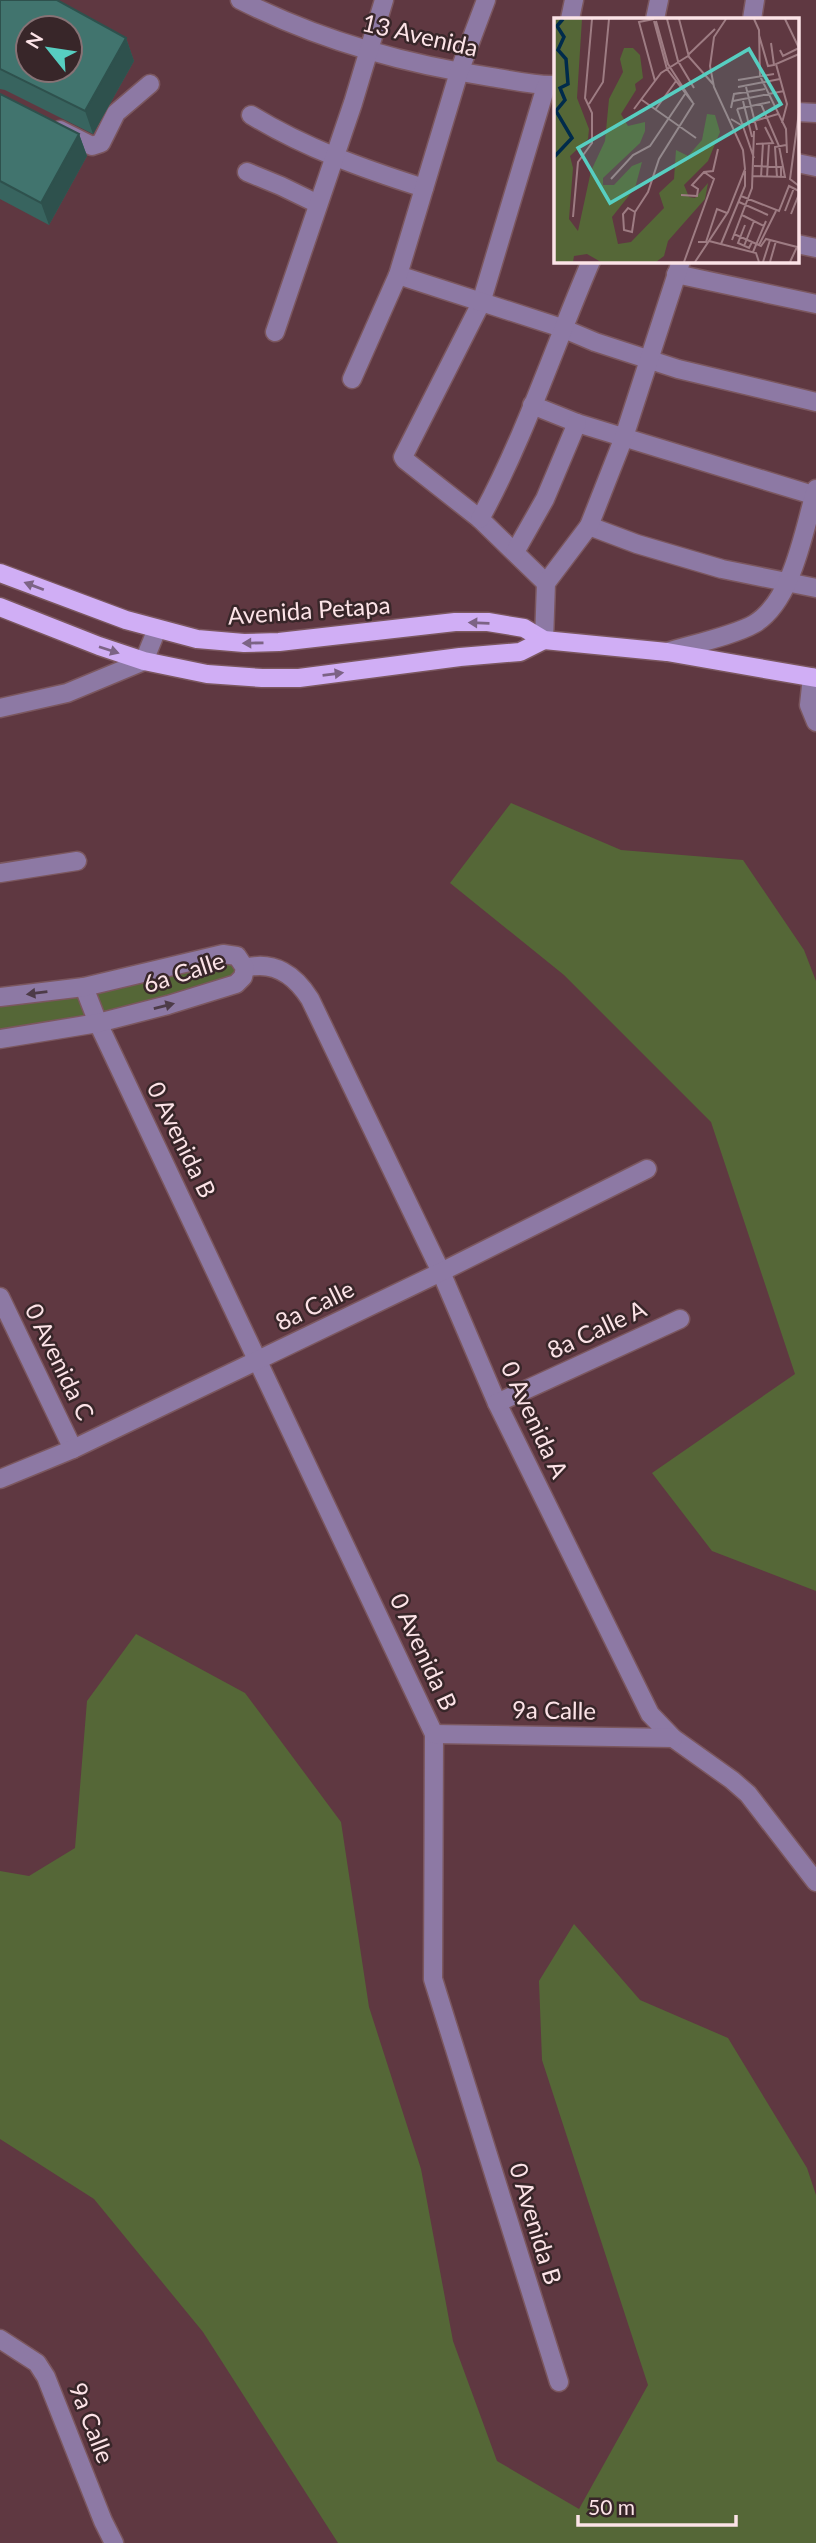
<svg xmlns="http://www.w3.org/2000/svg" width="816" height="2543" font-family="Lato,sans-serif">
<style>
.green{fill:#556737}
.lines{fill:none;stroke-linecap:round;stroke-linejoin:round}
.minor-casing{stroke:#7b575f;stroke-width:21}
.major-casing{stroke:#7b575f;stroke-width:21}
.minor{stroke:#8d79a4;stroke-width:18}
.major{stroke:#d0aef5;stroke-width:18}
.wall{fill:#38645f}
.shaded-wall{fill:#2e514d}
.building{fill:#41746e;stroke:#2e514d;stroke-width:2;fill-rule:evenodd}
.oneway{fill:#7c6385}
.oneway2{fill:#4d3b48}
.labels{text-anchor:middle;stroke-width:5;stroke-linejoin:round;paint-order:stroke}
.street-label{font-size:24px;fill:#fce3e7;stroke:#382629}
.inset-river{fill:none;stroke:#002b4b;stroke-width:3.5}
.inset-road{fill:none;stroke:#9e7c83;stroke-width:2}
.view{fill:#57cec1;fill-opacity:0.15;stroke:#57cec1;stroke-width:3.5}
.inset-edge{fill:none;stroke:#fce3e7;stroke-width:3.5}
</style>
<rect width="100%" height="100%" fill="#5f3841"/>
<g class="green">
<path d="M511,803L621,850L743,860L804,950L816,981V1591L712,1551L652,1473L795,1374L711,1122L564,975L450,883Z"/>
<path d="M232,955L241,982L0,1039V997Z"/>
<path d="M136,1634L245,1693L341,1822L369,2007L421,2169L453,2341L497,2461L579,2509L648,2385L542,2060L539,1981L574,1924L640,2000L728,2038L807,2168L816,2195V2543H338L203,2332L94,2199L0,2139V1871L29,1876L75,1848L87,1701Z"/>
</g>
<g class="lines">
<defs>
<g id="minor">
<path d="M240,0C319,40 404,64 491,77C512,80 534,86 555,85"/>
<path d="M570,19L574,0"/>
<path d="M655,19L659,0"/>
<path d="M752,19L755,0"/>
<path d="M546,86L481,303L403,457L405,460L480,519L546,583"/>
<path d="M797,112L816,113"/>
<path d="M251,115C305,148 364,169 424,188"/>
<path d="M60,130L92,146L101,143L116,113L150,84"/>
<path d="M797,163L816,167"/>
<path d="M247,172L281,186L318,204"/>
<path d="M797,244L816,248"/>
<path d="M676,274L816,304"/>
<path d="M398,275L562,328L595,342L678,369L816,402"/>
<path d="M275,332L353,103L384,0"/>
<path d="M352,379L398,275L459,72L486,0"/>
<path d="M532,405L577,423L816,496"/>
<path d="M480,519C525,437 554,347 591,261"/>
<path d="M589,526L637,544L722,569L816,588"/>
<path d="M515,552L545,499L577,423"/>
<path d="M544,640L546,583L589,526L624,437L681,261"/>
<path d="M667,652C690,645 735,635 754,624C793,601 804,529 816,489"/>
<path d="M812,677L809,705L816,722"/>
<path d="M0,708L67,693L144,661L157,629"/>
<path d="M0,873L77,861"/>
<path d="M245,968C274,960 295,975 310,999L441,1272L497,1403L650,1714L673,1738L732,1780L748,1794L816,1882"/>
<path d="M84,987L98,1023L434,1734L433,1979L559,2382"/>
<path d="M0,997L84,987L223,954L237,956L245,968L243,977L236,984L168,1005L98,1023L0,1039"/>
<path d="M0,1297L73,1449"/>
<path d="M497,1403L680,1319"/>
<path d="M0,1479L73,1449L441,1272L647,1169"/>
<path d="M434,1734L673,1738"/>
<path d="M0,2339L37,2363L46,2377L103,2521L114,2543"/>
</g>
<g id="major">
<path d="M0,573L126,620L197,639L244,643L279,642L455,622H488L524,628L544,640L667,652L816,678"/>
<path d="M0,607L99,646L144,661L207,674L262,678H299L460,657L520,652L544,640"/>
</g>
</defs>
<use href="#minor" class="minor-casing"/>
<use href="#major" class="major-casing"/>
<use href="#minor" class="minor"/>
<use href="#major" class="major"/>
</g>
<g class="wall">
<path d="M0,0L126,38L134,61L93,134L5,90L0,89Z"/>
<path d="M0,94L79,134L87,156L49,225L0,199Z"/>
</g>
<g class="shaded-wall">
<path d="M126,38L134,61L93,134L85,111Z"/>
<path d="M79,134L87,156L49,225L41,203Z"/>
</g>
<g class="building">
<path d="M0,0H57L126,38L85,111L0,69ZM28,28H70V70H28Z"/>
<path d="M0,94L79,134L41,203L0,181Z"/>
</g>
<defs><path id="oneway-solid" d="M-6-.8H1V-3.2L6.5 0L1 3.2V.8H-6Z" transform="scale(1.75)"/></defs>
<g class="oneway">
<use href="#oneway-solid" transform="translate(34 586) rotate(-159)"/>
<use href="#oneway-solid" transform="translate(479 623) rotate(-178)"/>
<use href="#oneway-solid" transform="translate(253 643) rotate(179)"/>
<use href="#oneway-solid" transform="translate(109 650) rotate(18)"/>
<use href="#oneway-solid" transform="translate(333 674) rotate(-7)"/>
</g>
<g class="oneway2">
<use href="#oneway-solid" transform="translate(37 993) rotate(173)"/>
<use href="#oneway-solid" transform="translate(164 1006) rotate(-14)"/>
</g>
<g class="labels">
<g class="street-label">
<text transform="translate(420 36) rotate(13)" y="8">13 Avenida</text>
<text transform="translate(309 611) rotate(-4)" y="8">Avenida Petapa</text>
<text transform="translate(184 973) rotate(-18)" y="8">6a Calle</text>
<text transform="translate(181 1140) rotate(64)" y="8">0 Avenida B</text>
<text transform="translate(315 1306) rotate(-26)" y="8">8a Calle</text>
<text transform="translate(597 1330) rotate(-25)" y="8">8a Calle A</text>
<text transform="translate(59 1362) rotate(64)" y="8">0 Avenida C</text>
<text transform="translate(534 1420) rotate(65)" y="8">0 Avenida A</text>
<text transform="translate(423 1652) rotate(65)" y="8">0 Avenida B</text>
<text transform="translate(554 1711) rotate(1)" y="8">9a Calle</text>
<text transform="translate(535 2224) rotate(73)" y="8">0 Avenida B</text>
<text transform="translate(91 2423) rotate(69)" y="8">9a Calle</text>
</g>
</g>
<g transform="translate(554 18)">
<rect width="245" height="245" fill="#5f3841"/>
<path d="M0,1H28L23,80L35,111L34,121L16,138L19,150L15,201L24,213L37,153L51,123L55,81L69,54L66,41L70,30H79L86,37L89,60L81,66L82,72L67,96L74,108L91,104V113L86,125L49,160V167H60L78,148L88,144L81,170L58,199L64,226L77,224L110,190L105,175L120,161L122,132L134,138L148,122L153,96L161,97L166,114L154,143L130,167L135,179L141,180L154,165L151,181L114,223L110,238L102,244H47L33,236L20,238L19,244H0Z" fill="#556737"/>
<path class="inset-river" d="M0,139L18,120L2,93L11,82L6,70L14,66L12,41L4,32L10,19L3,8L9,1"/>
<path class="inset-road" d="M100,1L85,4L101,63M113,1L124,43L140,70M125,1L135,39L159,66M200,1L205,12L206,58L232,111L233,135M100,3L113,51L139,85L114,46L102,3M205,17L214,48L220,47L217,25M226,32L229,38L245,30L231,1M134,37L161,11M184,62L220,56M184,69L226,61M192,69L203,112M88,82L142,120M179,83L230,73M189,83L198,119M35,86L49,64L55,1M177,90L180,76L211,71M80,91L107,55L134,38M183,91L200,140M183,91L216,84M101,92L122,63M245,94L236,161L245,168M177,101L187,107L224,96M228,105L233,86L222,46L245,36M202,126L219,125L211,109M200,148L227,149V159M199,158L231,159L225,128L207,86M207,159L209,125M213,159L215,125M223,159L221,129L232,127M57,161L79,137L96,128L131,76M127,177L143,178L144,171L138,167L150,154L159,153L164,131M187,178L225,193L235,168L245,173M185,184L214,197M231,193L240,170M81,194L74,190L69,196L70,212L78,214L81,194L94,174L105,141L140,85M237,196L245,176M188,197L210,208M19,199L24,144L38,125V95L31,80L38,1M191,207L184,225L195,230L198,224M180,216L207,228L212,221L243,229L236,244M178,222L198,170L200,113M155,223L202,235L205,244M144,224H152L163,191L173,195M167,226L191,168V153M205,227L222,193M190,228L200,203M199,234L212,203M130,244L160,161L150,154M141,244L174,194L191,151L189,132L160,69L156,48L160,19L172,1M209,244L216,222M216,244L222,223"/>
<path class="view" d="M195,31L227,86L56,185L24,130Z"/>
<rect width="245" height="245" class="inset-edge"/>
</g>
<g transform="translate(49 49) rotate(300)"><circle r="33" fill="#382629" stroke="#867275" stroke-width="2"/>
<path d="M0-5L12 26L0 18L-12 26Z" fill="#57cec1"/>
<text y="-10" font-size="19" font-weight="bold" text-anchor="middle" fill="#fce3e7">N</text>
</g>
<path d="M578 2515v10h158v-10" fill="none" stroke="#fce3e7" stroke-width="3.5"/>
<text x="588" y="2515" font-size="21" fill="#fce3e7" stroke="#382629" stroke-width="5" paint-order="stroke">50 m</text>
</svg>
